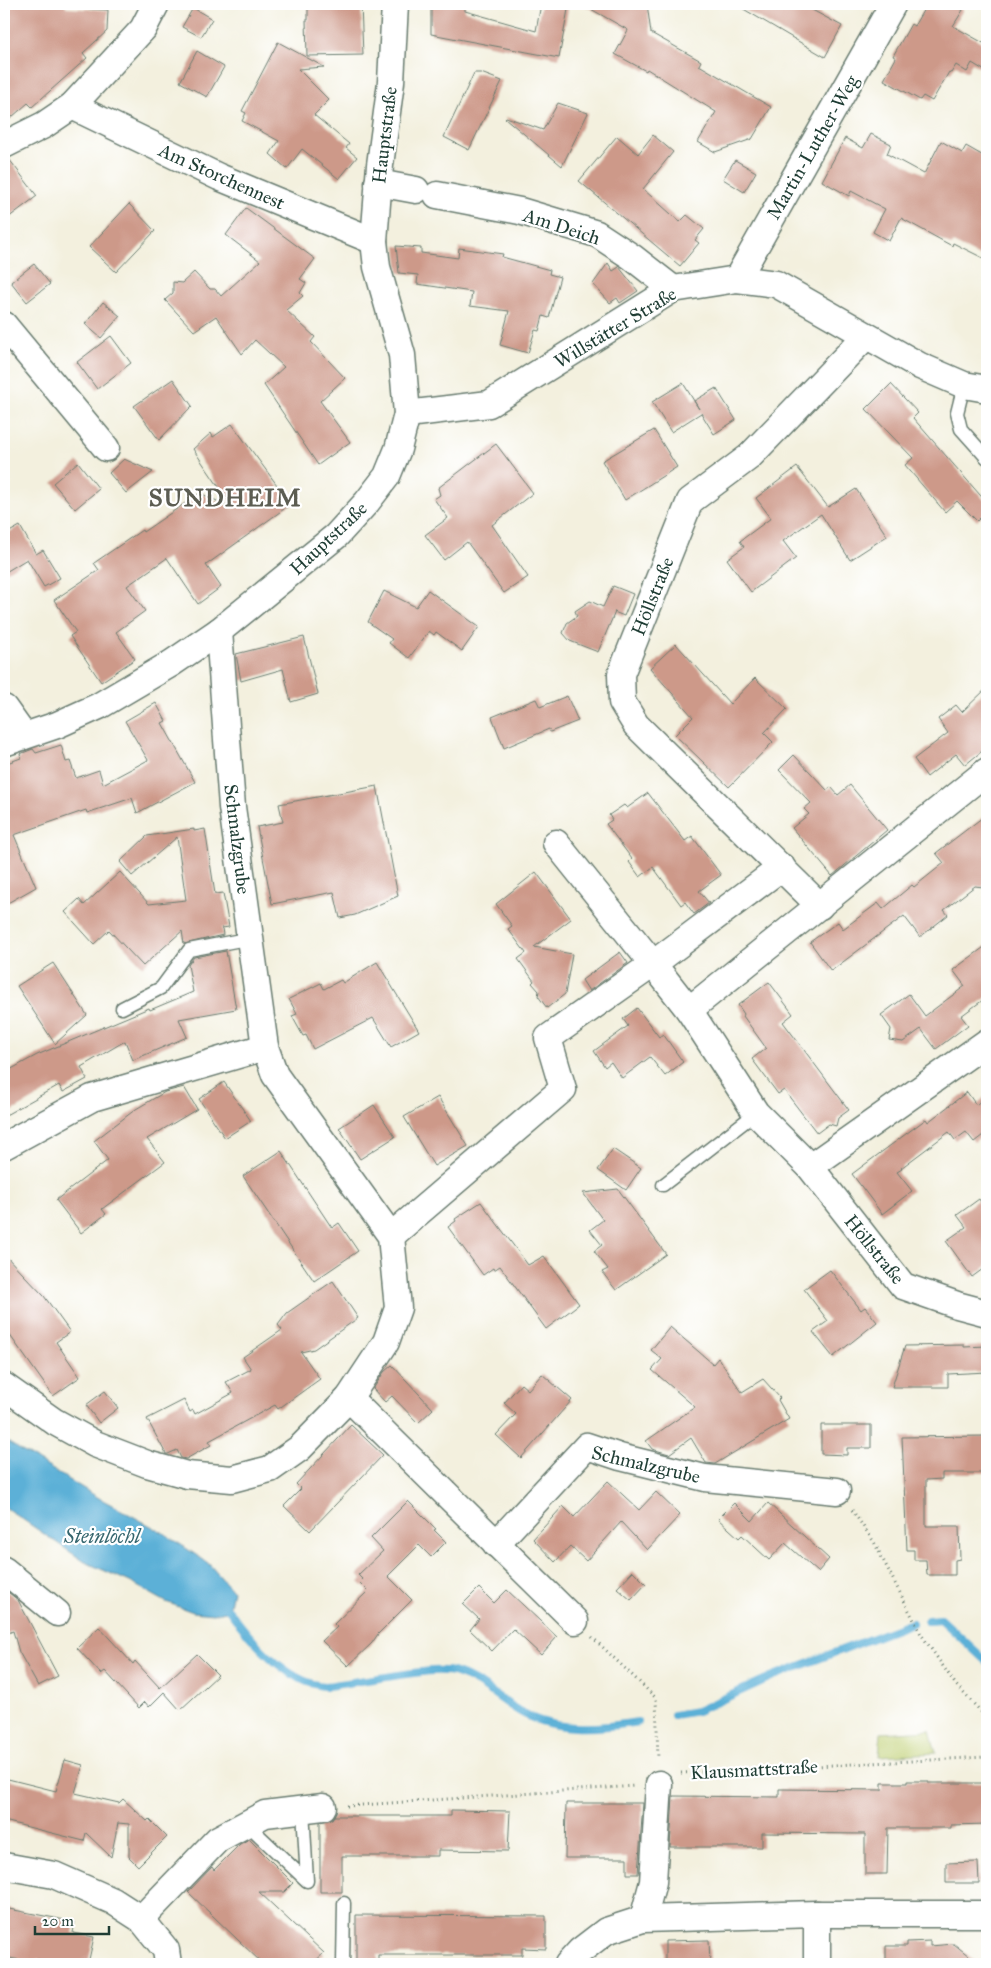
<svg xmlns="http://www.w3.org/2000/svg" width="991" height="1968" font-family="'IM FELL Great Primer',serif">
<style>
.green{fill:#becf71;stroke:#6e8652}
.water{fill:#5bb0d7;stroke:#3d7686}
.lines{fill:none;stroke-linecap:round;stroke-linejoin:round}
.stream{stroke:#5bb0d7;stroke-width:8}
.building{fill:#cd9989}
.lane-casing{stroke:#697c70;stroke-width:15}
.street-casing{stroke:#697c70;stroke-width:29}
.path{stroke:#697c70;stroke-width:3;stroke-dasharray:1 4;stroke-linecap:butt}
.lane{stroke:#fff;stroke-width:12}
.street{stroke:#fff;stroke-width:26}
.labels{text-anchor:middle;stroke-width:4.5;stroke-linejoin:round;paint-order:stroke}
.street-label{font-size:19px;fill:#1f3d34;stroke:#fff}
.water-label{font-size:20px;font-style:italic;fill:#34656d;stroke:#fff}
.district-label{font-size:24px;font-weight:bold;letter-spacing:1px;fill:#5c5d52;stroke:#fff}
</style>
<rect width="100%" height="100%" fill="#fff"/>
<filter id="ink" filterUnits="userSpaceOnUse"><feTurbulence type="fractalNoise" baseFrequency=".02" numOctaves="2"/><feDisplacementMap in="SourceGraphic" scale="10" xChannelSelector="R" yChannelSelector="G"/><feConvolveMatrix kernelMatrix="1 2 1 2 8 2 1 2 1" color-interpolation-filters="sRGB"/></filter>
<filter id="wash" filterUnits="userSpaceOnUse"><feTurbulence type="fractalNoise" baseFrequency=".0096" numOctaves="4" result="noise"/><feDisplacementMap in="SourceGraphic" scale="20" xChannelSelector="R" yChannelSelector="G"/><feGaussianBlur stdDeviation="1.12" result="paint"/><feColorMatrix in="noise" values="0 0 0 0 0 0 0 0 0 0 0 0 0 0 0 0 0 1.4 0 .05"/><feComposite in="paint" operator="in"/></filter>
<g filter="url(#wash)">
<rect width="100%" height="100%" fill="#f3f0de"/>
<path class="green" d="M930,1730L936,1753L879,1756L881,1733Z"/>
<path class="water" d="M4,1440L99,1498L162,1532L208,1563L233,1591L229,1610L213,1614L193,1612L166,1602L130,1582L85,1562L6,1508L4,1506Z"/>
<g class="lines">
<g class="stream">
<path d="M229,1610C249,1638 287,1683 324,1686C331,1686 340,1684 347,1683C364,1680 382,1678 399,1675C415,1673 440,1668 456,1673C479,1680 494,1695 514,1708C550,1733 597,1729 638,1722"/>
<path d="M928,1620L941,1619L987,1662"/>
<path d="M674,1715L697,1711L771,1677L912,1623"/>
</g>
</g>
<g id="blocks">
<g class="building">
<path d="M4,4H64L67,8L108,10L107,31L83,53L87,58L32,107L28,103L4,124Z"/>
<path d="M308,4H361L363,55L307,56L306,20H308Z"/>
<path d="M431,4H465V11L536,31L541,4H569L559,58L431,34Z"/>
<path d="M582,4H647L651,33L701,61L699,65L771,107L752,139L715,152L698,142L716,112L647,69L646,71L615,54L628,30Z"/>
<path d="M735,4H801L842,26L825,57Z"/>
<path d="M927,4H952L963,10L953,26L987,45V72L972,63L967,72L956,65L951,73L949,72L932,101L923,96L920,100L884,80L896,58L893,56L911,24L914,26Z"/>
<path d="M193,8L212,19L201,37L182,27Z"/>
<path d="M278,42L324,67L298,69L329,100L314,115L349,144L346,148L357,157L339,179L302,149L287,169L270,154L279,141L242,121L246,113L242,111Z"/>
<path d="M197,51L224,67L207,97L180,82Z"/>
<path d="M474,73H481L502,81L469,150L444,137Z"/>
<path d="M558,103L588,113L562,166L505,118L506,117L543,130Z"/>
<path d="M871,134L891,144L887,154L924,174L941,141L962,153L966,146L987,158V260L953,243L952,246L901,218L889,241L873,232L885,209L851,191L849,196L822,181L845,138L863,148Z"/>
<path d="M653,135L673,152L643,189L680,222L687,215L704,229L695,240L699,243L680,266L579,181L617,136L638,154Z"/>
<path d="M9,159L37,196L4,221V160Z"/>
<path d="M735,160L756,172L744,192L723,179Z"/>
<path d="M129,204L155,231L116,272L89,247Z"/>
<path d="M246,208L315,259L300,279L306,283L300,293L303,296L286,310L315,337L311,342L345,378L320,401L350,442L318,465L264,385L284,367L255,340L242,354L216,316L194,331L165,300L173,293V282L182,283L194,272L210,289H215L221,296L260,261L226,235Z"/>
<path d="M396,246L421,248V253L458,258L459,248L503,254L502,257L550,270L549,274L560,277L549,318L543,316L539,331L535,330L528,353L500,345L509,311L470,306L472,292L417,284L418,275L399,273Z"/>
<path d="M608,263L613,271L619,267L638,291L620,303L617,298L610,303L593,284Z"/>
<path d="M34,264L50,284L27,302L11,282Z"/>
<path d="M103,302L120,316L101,338L85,324Z"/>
<path d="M111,336L131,363L97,389L77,362Z"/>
<path d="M173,379L192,406L159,440L134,406Z"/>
<path d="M683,383L699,409L694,401L716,388L736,420L714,434L701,413L671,432L652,402Z"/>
<path d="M891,384L918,413L913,418L987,503V511L977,521L957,501L945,512L905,465L913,458L866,409Z"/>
<path d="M232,424L291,504L206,565L221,587L198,604L167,558L127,586L145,611L116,632L135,659L101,682L70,636L76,632L54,600L99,570L94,563L142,530L143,532L200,493L234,509L193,449L211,433L213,437Z"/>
<path d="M654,430L677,467L625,500L602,461Z"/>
<path d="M496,444L533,493L492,525L528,577L504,593L467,542L444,560L425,535L448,518L434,499L440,495L438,488Z"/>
<path d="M124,459L153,472L126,493L109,473Z"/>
<path d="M78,462L99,489L75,509L53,483Z"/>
<path d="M797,467L828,507L856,489L887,536L850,560L821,514L783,541L796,558L751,592L727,559L744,547L740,541L771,518L756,498Z"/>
<path d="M20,526L36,554L43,550L60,578L44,587L27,559L4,573V535Z"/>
<path d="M613,586L633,594L624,616L614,612H615L598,652L570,641L563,633L567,623L577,616L575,611L590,601L603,607Z"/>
<path d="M428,590L479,627L462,651L436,632L434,635L429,631L409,658L389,643L392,639L368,622L384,591L416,607Z"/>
<path d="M304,637L318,694L291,702L283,669L241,681L236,654Z"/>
<path d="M676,644L730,704L755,678L787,709L764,733L773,742L729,787L675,735L693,717L650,668Z"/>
<path d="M987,688V747L965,765L956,754L927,777L914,759L948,733L938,719L956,705L962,712Z"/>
<path d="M567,696L578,721L550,732L549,729L504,748L492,717L536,699L540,707Z"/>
<path d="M156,703L166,721L162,723L195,782L137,813L132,798L87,813L86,810L14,835L36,887L4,905V764L21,758L20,754L33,749L36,753L61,745L66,762L70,761L76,778L99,770L103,784L148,760L125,721Z"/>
<path d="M794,755L827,790L831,787L838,795L850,785L887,830L832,876L792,828L809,814L804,809L811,803L779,770Z"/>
<path d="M377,786L398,896L355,915L340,918L334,892L272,904L257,827L283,822L279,804Z"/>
<path d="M648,793L685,841L692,836L721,875L699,891L709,903L694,914L685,902L681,905L653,867L640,877L629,862L632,859L606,824L612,820L609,815L624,805L627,808Z"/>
<path d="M987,814V877L983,887L975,886L944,910L948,915L920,937L904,916L831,971L810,942L838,922L843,929L878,903L883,909L912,885L914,887L944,863L936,853Z"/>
<path d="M194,829V831L205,829L215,894L223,893L229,927L222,928L223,935L184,944L182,931L143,966L109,930L94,944L65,912L79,899L84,905L120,872L149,904L186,900L177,837L132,876L120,862L147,836Z"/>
<path d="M536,872L571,919L534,947L572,954L565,994L547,1008L538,996L539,991L532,983L534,981L518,959L526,953L508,929L512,926L496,904Z"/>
<path d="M987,945V997L961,1016L968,1025L936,1049L921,1029L903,1042L889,1040L891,1029L881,1015L909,994L925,1016L965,986L953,970Z"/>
<path d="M226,951L236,1009L179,1019L187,1037L133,1060L125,1041L81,1067L87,1079L63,1092L59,1085L4,1116V1073L37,1055L149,1008L150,1010L193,992L188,965L194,957Z"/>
<path d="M620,952L628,963L589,991L582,980Z"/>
<path d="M377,962L419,1031L391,1047L373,1018L313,1049L306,1035L303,1036L292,1016L297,1014L289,999L321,983L324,989L341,980L343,983Z"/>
<path d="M53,963L87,1015L55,1044L17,986Z"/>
<path d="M769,982L793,1014L783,1022L849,1110L838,1118L836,1126L829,1124L817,1133L784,1090L778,1094L752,1059L766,1048L743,1016L744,1014L738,1005Z"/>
<path d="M637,1008L659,1037L663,1034L683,1062L665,1076L650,1057L622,1078L611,1062L605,1067L594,1051L628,1026L623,1019Z"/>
<path d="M224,1082L251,1121L225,1138L199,1099Z"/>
<path d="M184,1087L197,1109L147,1139L165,1162L102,1209L106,1214L81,1233L56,1200L108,1160L94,1141L136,1109L165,1092Z"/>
<path d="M967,1092L976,1105L987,1095V1132L974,1142L966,1132L955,1140L949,1132L901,1168L902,1169L897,1172L912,1191L882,1214L852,1174L926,1119L928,1122Z"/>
<path d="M438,1097L468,1146L434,1166L404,1117Z"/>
<path d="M374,1105L395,1137L360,1159L339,1128Z"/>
<path d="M613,1149L641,1168L626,1190L598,1170Z"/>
<path d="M281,1151L332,1228L339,1223L358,1251L314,1281L243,1176Z"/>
<path d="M618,1189L666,1254L616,1290L602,1272L608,1269L594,1251L602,1245L590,1230L603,1220L583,1193Z"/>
<path d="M979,1199L987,1211V1266L972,1277L946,1241L966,1227L957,1215Z"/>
<path d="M481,1202L528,1265L544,1256L579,1304L546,1329L500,1266L494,1270L493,1268L483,1275L448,1227L456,1221L455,1219Z"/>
<path d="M4,1254L44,1296L70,1332L56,1342L80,1377L53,1396L4,1327Z"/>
<path d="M830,1270L861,1310L865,1307L877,1322L833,1357L813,1332L828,1321L804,1289Z"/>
<path d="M333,1281L358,1318L314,1349L301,1352L320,1379L278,1409L275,1405L209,1441L211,1445L186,1459L181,1458L177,1450L168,1454H166L147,1419L184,1400L190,1412L193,1410L195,1414L233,1393L226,1382L251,1369L243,1357L282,1330L278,1325L287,1313Z"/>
<path d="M670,1327L713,1364L718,1358L742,1392L763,1379L780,1398L778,1400L789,1419L715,1464L706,1463L691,1438L669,1454L652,1449L646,1441L695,1407L652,1370L662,1359L651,1350Z"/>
<path d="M964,1345V1347L987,1346V1372L948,1374V1387H892L905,1346Z"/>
<path d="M392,1365L433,1409L418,1423L392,1396L385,1402L373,1389L384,1372Z"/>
<path d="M542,1374L572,1400L521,1458L496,1435L516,1414L504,1403L521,1384L528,1390Z"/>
<path d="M105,1391L118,1408L99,1423L86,1405Z"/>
<path d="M351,1425L383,1455L310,1531L284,1506L301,1489L296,1484Z"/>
<path d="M821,1425H871V1448H847V1455L821,1454Z"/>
<path d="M987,1436V1473H942V1479L926,1480V1526H959L960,1559L955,1560V1575H927L926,1560H914V1550H907L902,1437Z"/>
<path d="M608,1481L639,1510L656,1492L680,1515L647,1550L621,1522L586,1561L570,1546L555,1562L533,1539L563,1506L574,1517Z"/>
<path d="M408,1501L436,1529L434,1530L446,1542L431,1557L419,1545L388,1576L412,1600L378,1634L372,1643L348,1666L322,1641L337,1627L334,1624L368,1591L359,1582L362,1579L358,1575L383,1551L371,1538Z"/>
<path d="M734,1503L752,1521L768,1503L829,1559L818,1572L785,1543L769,1560L742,1535L739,1538L718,1519Z"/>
<path d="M633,1571L646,1584L631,1600L617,1588Z"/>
<path d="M479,1588L494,1603L507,1590L557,1637L541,1655L513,1629L492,1651L470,1630L479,1619L463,1604Z"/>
<path d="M4,1589L18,1600L58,1676L38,1686L19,1652L13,1631L4,1635V1614L8,1613L4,1598Z"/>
<path d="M99,1627L133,1664L135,1661L160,1688L197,1654L218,1675L180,1710L164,1692L149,1707L145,1702L139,1708L105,1671L101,1674L77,1648Z"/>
<path d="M65,1760L83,1765L75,1793L119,1803L123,1799L147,1821L149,1819L167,1837L138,1866L129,1857V1824L118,1823L111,1857L86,1833L84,1841L4,1821V1778L56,1791Z"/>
<path d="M907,1781H928V1783H987V1824L951,1825V1828H888L887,1874H865V1834L762,1833V1847H670L673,1796L779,1797V1789L882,1790V1783H907Z"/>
<path d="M566,1803H643L638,1874H627V1858H565Z"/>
<path d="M451,1810L510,1811L508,1851L438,1850V1856H342V1892H320V1822L332,1819L334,1816H451Z"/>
<path d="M249,1839L293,1883L284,1892H259L324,1953L312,1964H263L188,1892L212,1867L214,1870L240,1844Z"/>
<path d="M978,1862L979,1883H946V1863Z"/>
<path d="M4,1908L75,1922L73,1933L94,1937L88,1964H61L37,1959L36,1963L4,1957Z"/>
<path d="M356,1915L546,1916V1949L522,1948V1955H378V1964H356Z"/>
<path d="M709,1940L710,1964H665V1941Z"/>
<path d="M930,1941V1946L954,1944L979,1964H886V1946H907V1942Z"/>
</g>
</g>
</g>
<g filter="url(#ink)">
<use href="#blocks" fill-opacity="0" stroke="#697c70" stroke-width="1"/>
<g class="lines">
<defs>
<g id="lane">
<path d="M964,385L957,413L961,429L987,458"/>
<path d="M122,1008L161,988L189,950L251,938"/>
<path d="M663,1185L756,1113"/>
<path d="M247,1824L307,1881L303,1809"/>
<path d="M343,1964L344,1903"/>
</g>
<g id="street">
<path d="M72,106L219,177L374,241"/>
<path d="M4,145L44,125L72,106L143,29L156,4"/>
<path d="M378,183L416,190"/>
<path d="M437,195L520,211L597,234L632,257L673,289"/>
<path d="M737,279L893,4"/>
<path d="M4,325L106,448"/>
<path d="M407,414L489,404L673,289L737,279L776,284L920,366L964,385L987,389"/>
<path d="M4,708L24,736"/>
<path d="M4,743L57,725L99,706L172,663L219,631L336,536L367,502L387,476L398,449L407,414L402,355L377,267L374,241L380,165L391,82L395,4"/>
<path d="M782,867L653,964L689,1010L756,1113L810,1167L903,1286L957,1305L987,1313"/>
<path d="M820,906L636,725L622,702L621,674L690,501L749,457L866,336"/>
<path d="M689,1010L987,771"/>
<path d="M4,1146L92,1098L265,1047"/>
<path d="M810,1167L987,1042"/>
<path d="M391,1236L563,1089L548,1038L653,964L556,843"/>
<path d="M4,1386L55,1422L95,1444L147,1464L187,1475L232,1479L270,1469L300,1448L349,1398L386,1342L398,1308L391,1236L275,1075L265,1047L232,807L219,631"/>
<path d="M349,1398L575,1621"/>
<path d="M496,1544L587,1446L620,1457L705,1478L837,1491"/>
<path d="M4,1570L57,1613"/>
<path d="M4,1866L54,1875L113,1901L141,1919L166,1950L168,1964"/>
<path d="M141,1919L218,1839L265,1814L323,1807"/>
<path d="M643,1919L653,1882L659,1784"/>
<path d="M568,1964L580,1951L606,1931L643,1919L817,1914H987"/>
<path d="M817,1964V1914"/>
</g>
</defs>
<use href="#lane" class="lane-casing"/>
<use href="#street" class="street-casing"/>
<g class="path">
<path d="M852,1510L874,1542L921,1634L956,1685L987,1718"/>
<path d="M592,1637L656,1698L658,1759"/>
<path d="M681,1773L987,1757"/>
<path d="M347,1806L635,1786"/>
</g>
<use href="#lane" class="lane"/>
<use href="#street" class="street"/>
</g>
</g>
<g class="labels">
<g class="street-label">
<text transform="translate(384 135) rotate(-83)" y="7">Hauptstraße</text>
<text transform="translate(812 147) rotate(-60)" y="7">Martin-Luther-Weg</text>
<text transform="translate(222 176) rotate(24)" y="7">Am Storchennest</text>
<text transform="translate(562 226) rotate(18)" y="7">Am Deich</text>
<text transform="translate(615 327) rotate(-31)" y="7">Willstätter Straße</text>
<text transform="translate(328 538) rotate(-43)" y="7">Hauptstraße</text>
<text transform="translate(652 596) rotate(-68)" y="7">Höllstraße</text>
<text transform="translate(238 839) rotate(83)" y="7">Schmalzgrube</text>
<text transform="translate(875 1249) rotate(51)" y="7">Höllstraße</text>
<text transform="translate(646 1464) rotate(13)" y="7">Schmalzgrube</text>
<text transform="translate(754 1769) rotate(-3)" y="7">Klausmattstraße</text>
</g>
<g class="water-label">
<text x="102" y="1543">Steinlöchl</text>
</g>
<g class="district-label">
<text x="225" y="506">SUNDHEIM</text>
</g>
</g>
<rect width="991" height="1968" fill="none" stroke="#fff" stroke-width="20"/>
<path d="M35 1926v8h74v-8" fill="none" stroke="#1f3d34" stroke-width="2.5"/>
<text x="42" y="1926" font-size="15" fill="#1f3d34" stroke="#ffffff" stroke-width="4" paint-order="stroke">20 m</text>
</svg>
